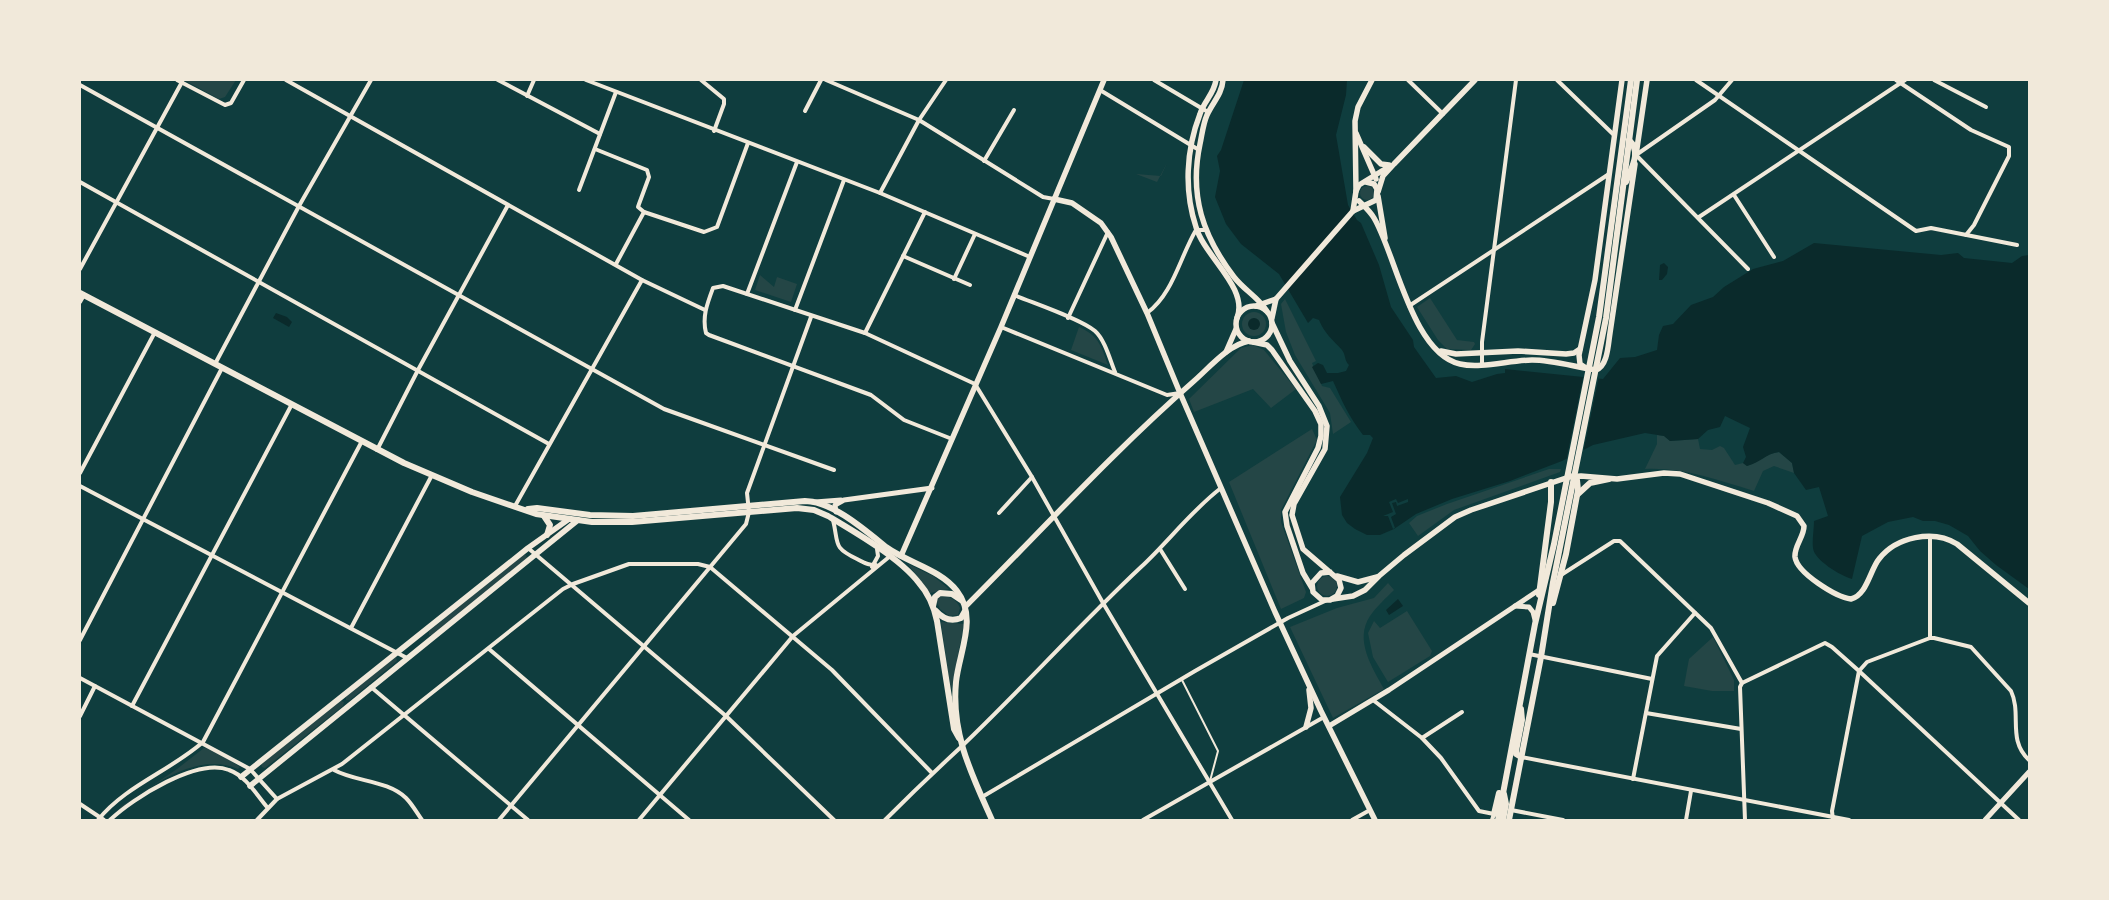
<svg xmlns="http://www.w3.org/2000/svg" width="2109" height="900" font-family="'Crimson Pro',serif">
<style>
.green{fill:#244646}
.water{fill:#0a2a2b}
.pier{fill:#0f3d3e}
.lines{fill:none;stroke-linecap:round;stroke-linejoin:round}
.service{stroke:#f1e9da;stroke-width:2}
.minor{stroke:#f1e9da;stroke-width:4}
.tertiary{stroke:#f1e9da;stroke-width:5}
.secondary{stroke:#f1e9da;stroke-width:5.5}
.primary{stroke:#f1e9da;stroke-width:6}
</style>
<rect width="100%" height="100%" fill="#0f3d3e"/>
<g class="green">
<path d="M184,80H236L225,97L219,99Z"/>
<path d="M1167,163L1157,182L1136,174L1161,176Z"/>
<circle cx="1367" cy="193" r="7"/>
<path d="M760,275L774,287L777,277L797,284L791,302L755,290Z"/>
<path d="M1430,298L1457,340L1474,342L1475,344L1471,350L1447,349L1438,340L1417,307Z"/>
<path d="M1285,299L1316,361L1312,363L1322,386L1330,388L1351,422L1333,434L1330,413L1295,355L1286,332L1281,304Z"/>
<circle cx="1254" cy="324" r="12"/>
<path d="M1079,327C1099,336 1101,346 1108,365L1071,350Z"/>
<path d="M1253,345L1264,350L1296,389L1271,408L1253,389L1194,412L1189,399L1241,348Z"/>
<path d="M1312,429L1317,440L1281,510V522L1306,592L1304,598L1281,609L1229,482Z"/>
<path d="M1657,435L1664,436L1670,441L1698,439L1700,449L1712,450L1720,446L1724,448L1735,465L1743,463L1747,466C1759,461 1766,454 1779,452L1792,463L1794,473L1774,466L1763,471L1754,491C1718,480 1682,467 1645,469L1657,444Z"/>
<path d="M1549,469H1561L1560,472L1454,510L1418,536L1409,523L1417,516L1447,504Z"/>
<path d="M523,554L526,555L527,558L433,635H429V631Z"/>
<path d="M908,564L933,576L949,589L930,593Z"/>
<circle cx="1327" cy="586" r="10"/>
<path d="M1388,583L1394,590C1386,598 1376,607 1370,616C1354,640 1372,667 1384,689L1333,718L1290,627L1337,608L1374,598Z"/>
<path d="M941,596C950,596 957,600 960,608L958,615L949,616L940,609L936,600Z"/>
<path d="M1407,611L1432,651L1430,656L1388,682L1373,657L1368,633L1374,621L1380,628Z"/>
<path d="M942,622L964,624L951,691L941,623Z"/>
<path d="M1713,637L1734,680V691H1712L1684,686L1689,659Z"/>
<path d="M396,657L397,661L350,700H346V696Z"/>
<path d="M341,701L344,702L343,706L265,768L262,767L261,763Z"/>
<path d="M204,748L212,749L240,767L238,769C196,750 144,789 112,816L122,806L177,769Z"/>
</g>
<g class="water">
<path d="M1244,80H1347L1346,95L1336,135L1348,205L1357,220L1361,223L1379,265L1391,307L1413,340L1414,347L1436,378L1456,376L1472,382L1497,374L1505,373V369L1603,379L1620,358L1635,357L1657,350L1659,335L1663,326L1673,324L1691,305L1713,297L1724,287L1753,269L1783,261L1814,243L1941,255L1958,253L1964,258L2012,263L2022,256L2029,255V589L1996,565L1980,551L1968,536L1949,525L1935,521H1923L1913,517L1888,522L1862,536L1852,579C1841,576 1814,560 1813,548C1812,540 1814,529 1814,521L1828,516L1819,487L1806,490L1794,473L1792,463L1779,452C1765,454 1760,463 1747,466L1743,463L1746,457L1743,447L1750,428L1725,416L1720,427L1708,430L1698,439L1670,441L1664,436L1645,433L1593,445L1562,461L1510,481L1452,499L1416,514L1394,529L1380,535H1367L1355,529L1347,523L1342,515L1340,497L1367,453L1373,438L1370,435H1363C1349,417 1342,401 1333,381L1321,384L1312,367L1318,363L1323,365L1327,373H1338L1346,371L1349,365C1344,360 1346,355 1342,350C1333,340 1324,333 1319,320L1313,318L1308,323L1279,274L1241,244L1226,224L1215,197L1220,171L1217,156L1221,150Z"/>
<path d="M1664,263L1668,267L1667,274L1662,280H1659L1660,265Z"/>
<path d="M276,313L287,317L292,322L289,327L273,318Z"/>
<circle cx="1254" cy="324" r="6"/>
<path d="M1398,599L1403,606L1389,615L1386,610Z"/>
</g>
<g class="pier">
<path d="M1584,373L1599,376L1583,453L1566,462Z"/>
<path d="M1396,499L1398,503L1408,499V502L1397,506L1396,502L1392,503L1396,514L1391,517L1395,528L1393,529L1388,516H1383L1393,512L1389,502Z"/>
</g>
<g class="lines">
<path class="service" d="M1182,680L1218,751L1210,781"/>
<g class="minor">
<path d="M177,80L225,105L231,103L244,80"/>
<path d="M286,80L642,280L705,310"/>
<path d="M498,80L600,134"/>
<path d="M586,80L880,193L1030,257"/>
<path d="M701,80L724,99V104L714,131"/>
<path d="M826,80L919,120L1043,197L1054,199"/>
<path d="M1154,80L1208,112"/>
<path d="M1408,80L1443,114"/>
<path d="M1557,80L1615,136"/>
<path d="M1696,80L1916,231L1931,228L2017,245"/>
<path d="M1732,80L1715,100L1636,155L1748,269"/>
<path d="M1896,80L1971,130L2009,147V156L1974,225L1966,235"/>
<path d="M1934,80L1986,107"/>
<path d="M80,85L664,409L834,470"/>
<path d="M1100,90L1199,150"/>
<path d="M527,96L534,80"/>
<path d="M805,111L821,80"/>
<path d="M595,149L647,170L649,177L639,204L638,207L644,212"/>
<path d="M984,161L1014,110"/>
<path d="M80,182L549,444"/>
<path d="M579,190L616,92"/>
<path d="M880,193L919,120L946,80"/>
<path d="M1734,195L1774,257"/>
<path d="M1699,217L1905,80"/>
<path d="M903,256L970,285"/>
<path d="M616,264L644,212L704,232L717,227L748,143"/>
<path d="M80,269L182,82"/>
<path d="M954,279L975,234"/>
<path d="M747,294L797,162"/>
<path d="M1014,295C1033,303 1081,319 1095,331C1105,340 1110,360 1115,372"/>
<path d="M80,302L84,295"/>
<path d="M1409,306L1609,174"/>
<path d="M795,310L844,180"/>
<path d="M1147,313C1173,294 1180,257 1196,230H1206"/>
<path d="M1068,318L1108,232"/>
<path d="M1001,327L1167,395L1180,393"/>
<path d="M865,333L925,212"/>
<path d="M215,364L299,206L371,80"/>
<path d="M1482,364V342L1516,80"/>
<path d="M952,439L904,420L871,395L709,335L706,333C702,317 707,304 713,288L723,286L865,333L975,384L1032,477L1103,603L1232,820"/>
<path d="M377,450L418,370L508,205"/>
<path d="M80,473L155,332"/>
<path d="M80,486L407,658"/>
<path d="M515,506L642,280"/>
<path d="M999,513L1032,477"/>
<path d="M833,520C839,544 832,547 857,559C863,562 868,566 876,565"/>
<path d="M528,548L726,716L834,820"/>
<path d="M1160,549L1185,589"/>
<path d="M872,567L878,556L877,549"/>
<path d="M1561,575L1614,541H1620L1711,628L1742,683"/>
<path d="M351,628L432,475"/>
<path d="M1930,638V536"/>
<path d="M80,640L222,368"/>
<path d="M489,649L689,820"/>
<path d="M1529,654L1652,679"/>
<path d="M80,678L250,769L277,799"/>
<path d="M371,687L528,820"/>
<path d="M1373,700L1422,738L1441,758L1479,811L1494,814L1492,820"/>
<path d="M132,706L292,404"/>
<path d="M1646,713L1741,729"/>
<path d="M80,716L95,686"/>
<path d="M1422,738L1462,712"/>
<path d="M1521,757L1849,820"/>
<path d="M334,770C356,782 387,780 406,798C412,804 417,813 422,820"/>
<path d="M1633,779L1657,656L1695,613"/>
<path d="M982,797L1195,671L1288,618L1325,601"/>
<path d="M80,804L104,820"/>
<path d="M1511,810L1563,820"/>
<path d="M98,820C125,786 170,771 203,742L362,441"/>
<path d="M110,820C133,798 198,757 229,770C246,776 256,794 267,807"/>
<path d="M257,820L277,799L342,764L563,589L573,584L629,564H698L710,567L832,670L932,773"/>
<path d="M499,820L746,524L749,512L747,493L811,317"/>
<path d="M639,820L793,636L889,557"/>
<path d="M885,820C910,795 935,771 961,747C1023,688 1079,625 1141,567C1168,542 1192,510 1221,488"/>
<path d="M1143,820L1324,717"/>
<path d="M1352,820L1370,810"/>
<path d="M1686,820L1691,791"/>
<path d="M1745,820L1740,687L1742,683L1825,643L1832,647L1859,671L2019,820"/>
<path d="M1833,820L1832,811L1859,671L1867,662L1930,638H1934L1971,647L2011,691C2022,714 2007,740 2029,760"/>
</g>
<g class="tertiary">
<path d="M815,502L841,500"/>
<path d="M836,512L835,505L844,500L932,488"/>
<path d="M1515,606L1529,607L1533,612L1535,620"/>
<path d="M1329,726L1389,690L1542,588"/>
<path d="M1985,820L2029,772"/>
</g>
<g class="secondary">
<path d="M1216,80C1214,94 1204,101 1200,114C1186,150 1184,191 1196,227C1204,256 1249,288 1237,318"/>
<path d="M1223,80C1222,94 1213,102 1207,115C1203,124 1202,135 1200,144C1189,196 1203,236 1234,277C1244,290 1258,297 1266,310"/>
<path d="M1356,133L1376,179"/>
<path d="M1364,147L1381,164L1389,165"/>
<path d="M1636,155L1647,80"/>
<path d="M1356,191L1355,121L1358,107L1372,80"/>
<path d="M1378,192L1383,176L1394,164L1475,80"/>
<path d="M1378,196L1385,238"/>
<path d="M1054,199L1072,203L1101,223L1111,237L1147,313L1180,393L1275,612L1321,711L1375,820"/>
<path d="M1359,201C1364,206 1370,211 1374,218C1396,255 1412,353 1460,364C1481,369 1510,360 1532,360C1553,360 1575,367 1596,370C1608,365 1608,345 1610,333L1635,164"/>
<path d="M1353,211L1356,191L1359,185L1390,166"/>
<path d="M1256,306L1276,299L1353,211L1376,200L1377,189L1374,184L1366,182"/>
<circle cx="1254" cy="324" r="18"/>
<path d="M1272,318L1276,299"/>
<path d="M1272,323L1290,361L1319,406L1327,426L1325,449L1294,504L1292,515L1303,549L1339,580L1341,588L1337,596L1330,600H1322L1313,592L1312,583L1321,573L1330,572"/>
<path d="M1253,342L1267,345L1272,350L1315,411L1321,424V436L1318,448L1285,512L1287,526L1303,573L1312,588"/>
<path d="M1441,351L1456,354L1518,351L1566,354L1574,353L1580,349"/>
<path d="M1226,352L1236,329"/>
<path d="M1586,368L1580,364L1579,355L1595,280L1622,80"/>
<path d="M901,556L1001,327L1104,80"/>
<path d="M1337,576L1358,582L1377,577"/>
<path d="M1333,599L1353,596L1365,590L1379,576L1404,555L1455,517L1471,510L1569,477L1581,476L1617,479L1664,473L1680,474L1768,503L1797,516L1804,526C1804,537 1794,546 1795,557C1797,573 1836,597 1851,599C1867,595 1870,570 1879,559C1896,537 1933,529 1957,544L2029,603"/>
<path d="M965,607C1041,531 1114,451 1194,381C1210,367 1228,345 1249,341"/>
<path d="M1306,727L1311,708L1309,690"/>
<path d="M241,777L528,548L569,519"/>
<path d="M250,786L578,520"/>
</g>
<g class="primary">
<path d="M1626,182C1631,168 1642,152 1629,140"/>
<path d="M80,293L404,463L472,492L536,514L592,522H632L797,508L814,510L828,516C855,532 900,558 919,583C929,594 934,607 937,621L954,729L959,738"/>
<path d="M1578,494L1590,483L1609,479"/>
<path d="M528,509L537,508L590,515L633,516L805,501C832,501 865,530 886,547C908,563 940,569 957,591C978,618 959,652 956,682C951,734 972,775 992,820"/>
<path d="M544,516L550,525L547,535"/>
<path d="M1539,595L1551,502V482"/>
<path d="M1553,603L1566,554L1578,490L1577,480L1573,476"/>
<path d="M933,606L935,597L940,593L952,594L961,600"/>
<path d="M936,611C943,619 951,622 961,618L965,611"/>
<path d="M1521,709L1522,720L1516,751V754L1521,757"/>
<path d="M1494,814L1499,793"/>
<path d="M1498,820L1535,624L1554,544L1599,317L1631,80"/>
<path d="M1503,820L1506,804L1504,794"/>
<path d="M1509,820L1541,657L1553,582L1606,318L1637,80"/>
</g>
</g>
<rect width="2109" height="900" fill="none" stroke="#f1e9da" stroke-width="162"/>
</svg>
